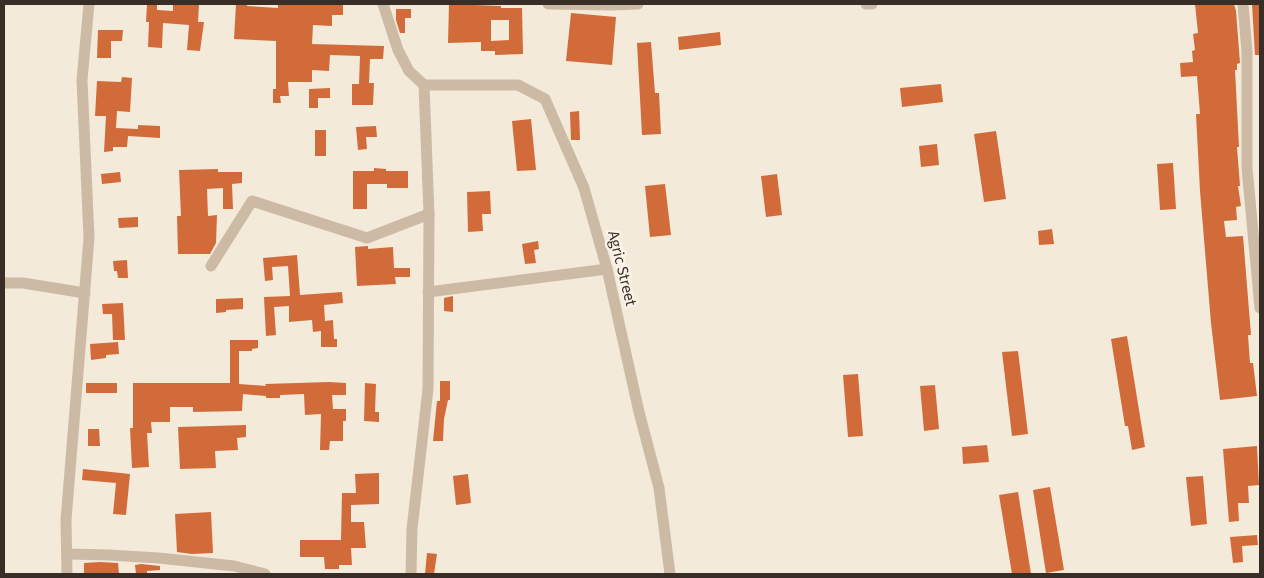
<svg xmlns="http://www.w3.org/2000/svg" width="1264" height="578" font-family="'Source Sans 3',sans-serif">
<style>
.building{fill:#d26b3a;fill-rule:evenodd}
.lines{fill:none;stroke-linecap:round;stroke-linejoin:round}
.minor{stroke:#cdbaa5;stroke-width:11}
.labels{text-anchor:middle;stroke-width:5;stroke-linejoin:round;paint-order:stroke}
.street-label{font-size:16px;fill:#382e27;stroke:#fbf3e7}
</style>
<rect width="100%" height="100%" fill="#f4eada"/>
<g class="building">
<path d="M147,4H157V10L173,11V4H199L198,22H204L200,51L187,50L189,25L163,23L162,48L148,47L149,22H146Z"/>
<path d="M236,4H247V6L278,8V4H343V15H332V26L313,25L312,44L384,46L383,59H370L369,83H374L373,105H352V84H359L360,56L330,55L329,71L312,70V82H288L289,96H280L281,103H273V89H276V41L234,39Z"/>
<path d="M449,4L501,6V8H522L523,54L495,55V51H481V42L448,43ZM491,20H509V40L491,41Z"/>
<path d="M1195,4H1234L1236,11L1240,63L1237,64V70H1235L1239,147H1237L1240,186H1238L1241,206L1236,207L1237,220L1224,221L1226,237L1243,236L1251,335H1248L1250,363H1253L1257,396L1220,400L1211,323L1200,191L1196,114H1200L1197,76L1181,77L1180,63L1193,62L1192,51L1195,50L1193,34L1198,33Z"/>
<path d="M1252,4H1260V55H1255Z"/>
<path d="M396,9H411V18H405V33H400L396,20Z"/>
<path d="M571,13L616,17L612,65L566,61Z"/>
<path d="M98,30H123L122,41H111V58H97Z"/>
<path d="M720,32L721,45L679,50L678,37Z"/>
<path d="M651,42L655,93H659L661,134L642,135L637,43Z"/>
<path d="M122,77L132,78L130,112L117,111L116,128L138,129V125L160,126V138L128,136L127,147H113V151L104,152L106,116H95L97,81L121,82Z"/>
<path d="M941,84L943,102L902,107L900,88Z"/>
<path d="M330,88V98H318V108H309V89Z"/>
<path d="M579,111L580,140H571L570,112Z"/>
<path d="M531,119L536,170L517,171L512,121Z"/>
<path d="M376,126L377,137H366L367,149L358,150L356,127Z"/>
<rect x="315" y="130" width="11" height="26"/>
<path d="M996,131L1006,199L984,202L974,134Z"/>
<path d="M937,144L939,165L921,167L919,146Z"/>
<path d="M1173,163L1176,209L1160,210L1157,164Z"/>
<path d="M374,168L386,169V171H408V188H387V184H367V209H353V171H374Z"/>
<path d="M218,169V172H242V183L232,184L233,209H223V188L207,189L208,216L217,215L216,243L210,254H178L177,216H181L179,170Z"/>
<path d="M120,172L121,182L102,184L101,174Z"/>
<path d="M777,174L782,215L766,217L761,176Z"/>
<path d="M665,184L671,235L650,237L645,186Z"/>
<path d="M490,191L491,214H482L483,231L468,232L467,192Z"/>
<path d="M138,217V227L119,228L118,218Z"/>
<path d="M1052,229L1054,244L1039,245L1038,231Z"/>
<path d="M538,241L539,249L534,250L536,263L525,264L522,244Z"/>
<path d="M368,246V249L393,247L394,268H410V277H395L396,284L357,286L355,247Z"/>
<path d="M297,255L300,295L342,292L343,303L324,305L325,321L333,320L334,339H337V347H321V331L313,332L312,320L289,322V306L274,307L276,335L266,336L264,297L290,296L288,266L272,267L273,280L265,281L263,258Z"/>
<path d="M127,260L128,278H118L117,271H114L113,261Z"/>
<path d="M453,296V312L444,311V298Z"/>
<path d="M243,298V309L226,310V312L216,313V299Z"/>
<path d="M123,303L125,340H113L112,314H103L102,304Z"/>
<path d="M1127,336L1145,447L1132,450L1128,426H1125L1111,339Z"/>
<path d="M230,340H258V348L252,349V351H239V384L266,386L265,384L329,382L346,383V395H332L333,409H346V421H343V441H330L329,450H320L321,414L305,415L304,394L280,395V398H266V396L243,394L242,411L193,412V407H170V422H151L152,433H147L149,467L132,468L130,428H133V383H230Z"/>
<path d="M118,342L119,354L106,355V358L91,360L90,344Z"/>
<path d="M1018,351L1028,434L1012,436L1002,352Z"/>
<path d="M858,374L863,436L848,437L843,375Z"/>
<path d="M440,381H450V400H448L444,419L443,441H433L437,401H440Z"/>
<rect x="86" y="383" width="31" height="10"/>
<path d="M365,383L376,384L375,412H379V422L364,421Z"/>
<path d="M935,385L939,429L924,431L920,386Z"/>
<path d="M246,425V437L237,438L238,450L215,451L216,468L180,469L178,427Z"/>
<path d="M88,429H99L100,446H88Z"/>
<path d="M987,445L989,462L963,464L962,447Z"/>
<path d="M1257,446L1259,485L1248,486L1249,503H1238L1239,521L1229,522L1223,449Z"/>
<path d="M83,469L130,474L126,515L113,514L116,483L82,480Z"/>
<path d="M379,473V504L351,505V522H364L366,548H351L352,565H339V569H325L324,557H300V540H341L342,493H356L355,474Z"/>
<path d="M468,474L471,503L456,505L453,476Z"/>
<path d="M1203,476L1207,524L1191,526L1186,477Z"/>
<path d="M1050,487L1064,570L1046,573L1033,490Z"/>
<path d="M1018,492L1031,574H1012L999,495Z"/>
<path d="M211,512L213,553L192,554L177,552L175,514Z"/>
<path d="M1257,535L1258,545L1242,546L1243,562L1233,563L1230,537Z"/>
<path d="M427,553L437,554L434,574H425Z"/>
<path d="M100,562L118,563L119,574H84V563Z"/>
<path d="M141,564L160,566V570L147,571V574H136L135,565Z"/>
</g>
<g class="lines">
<g class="minor">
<path d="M383,4L398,50L409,71L424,85L429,214L428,389L412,529L411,574"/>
<path d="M548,4L611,5L638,4"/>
<path d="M866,4H872"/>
<path d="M1243,4L1247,52V168L1260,308"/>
<path d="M424,85H518L545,99L584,188L607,269L639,412L659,488L670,574"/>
<path d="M211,266L252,201L367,238L429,214"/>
<path d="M4,283H23L85,293"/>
<path d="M428,292L607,269"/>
<path d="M67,554L109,555L159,558L234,566L265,574"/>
<path d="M67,574L66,520L89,238L82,80L89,4"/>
</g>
</g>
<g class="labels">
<g class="street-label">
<text transform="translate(623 268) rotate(76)" y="6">Agric Street</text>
</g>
</g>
<rect width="1264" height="578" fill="none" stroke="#382e27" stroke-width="10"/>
</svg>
